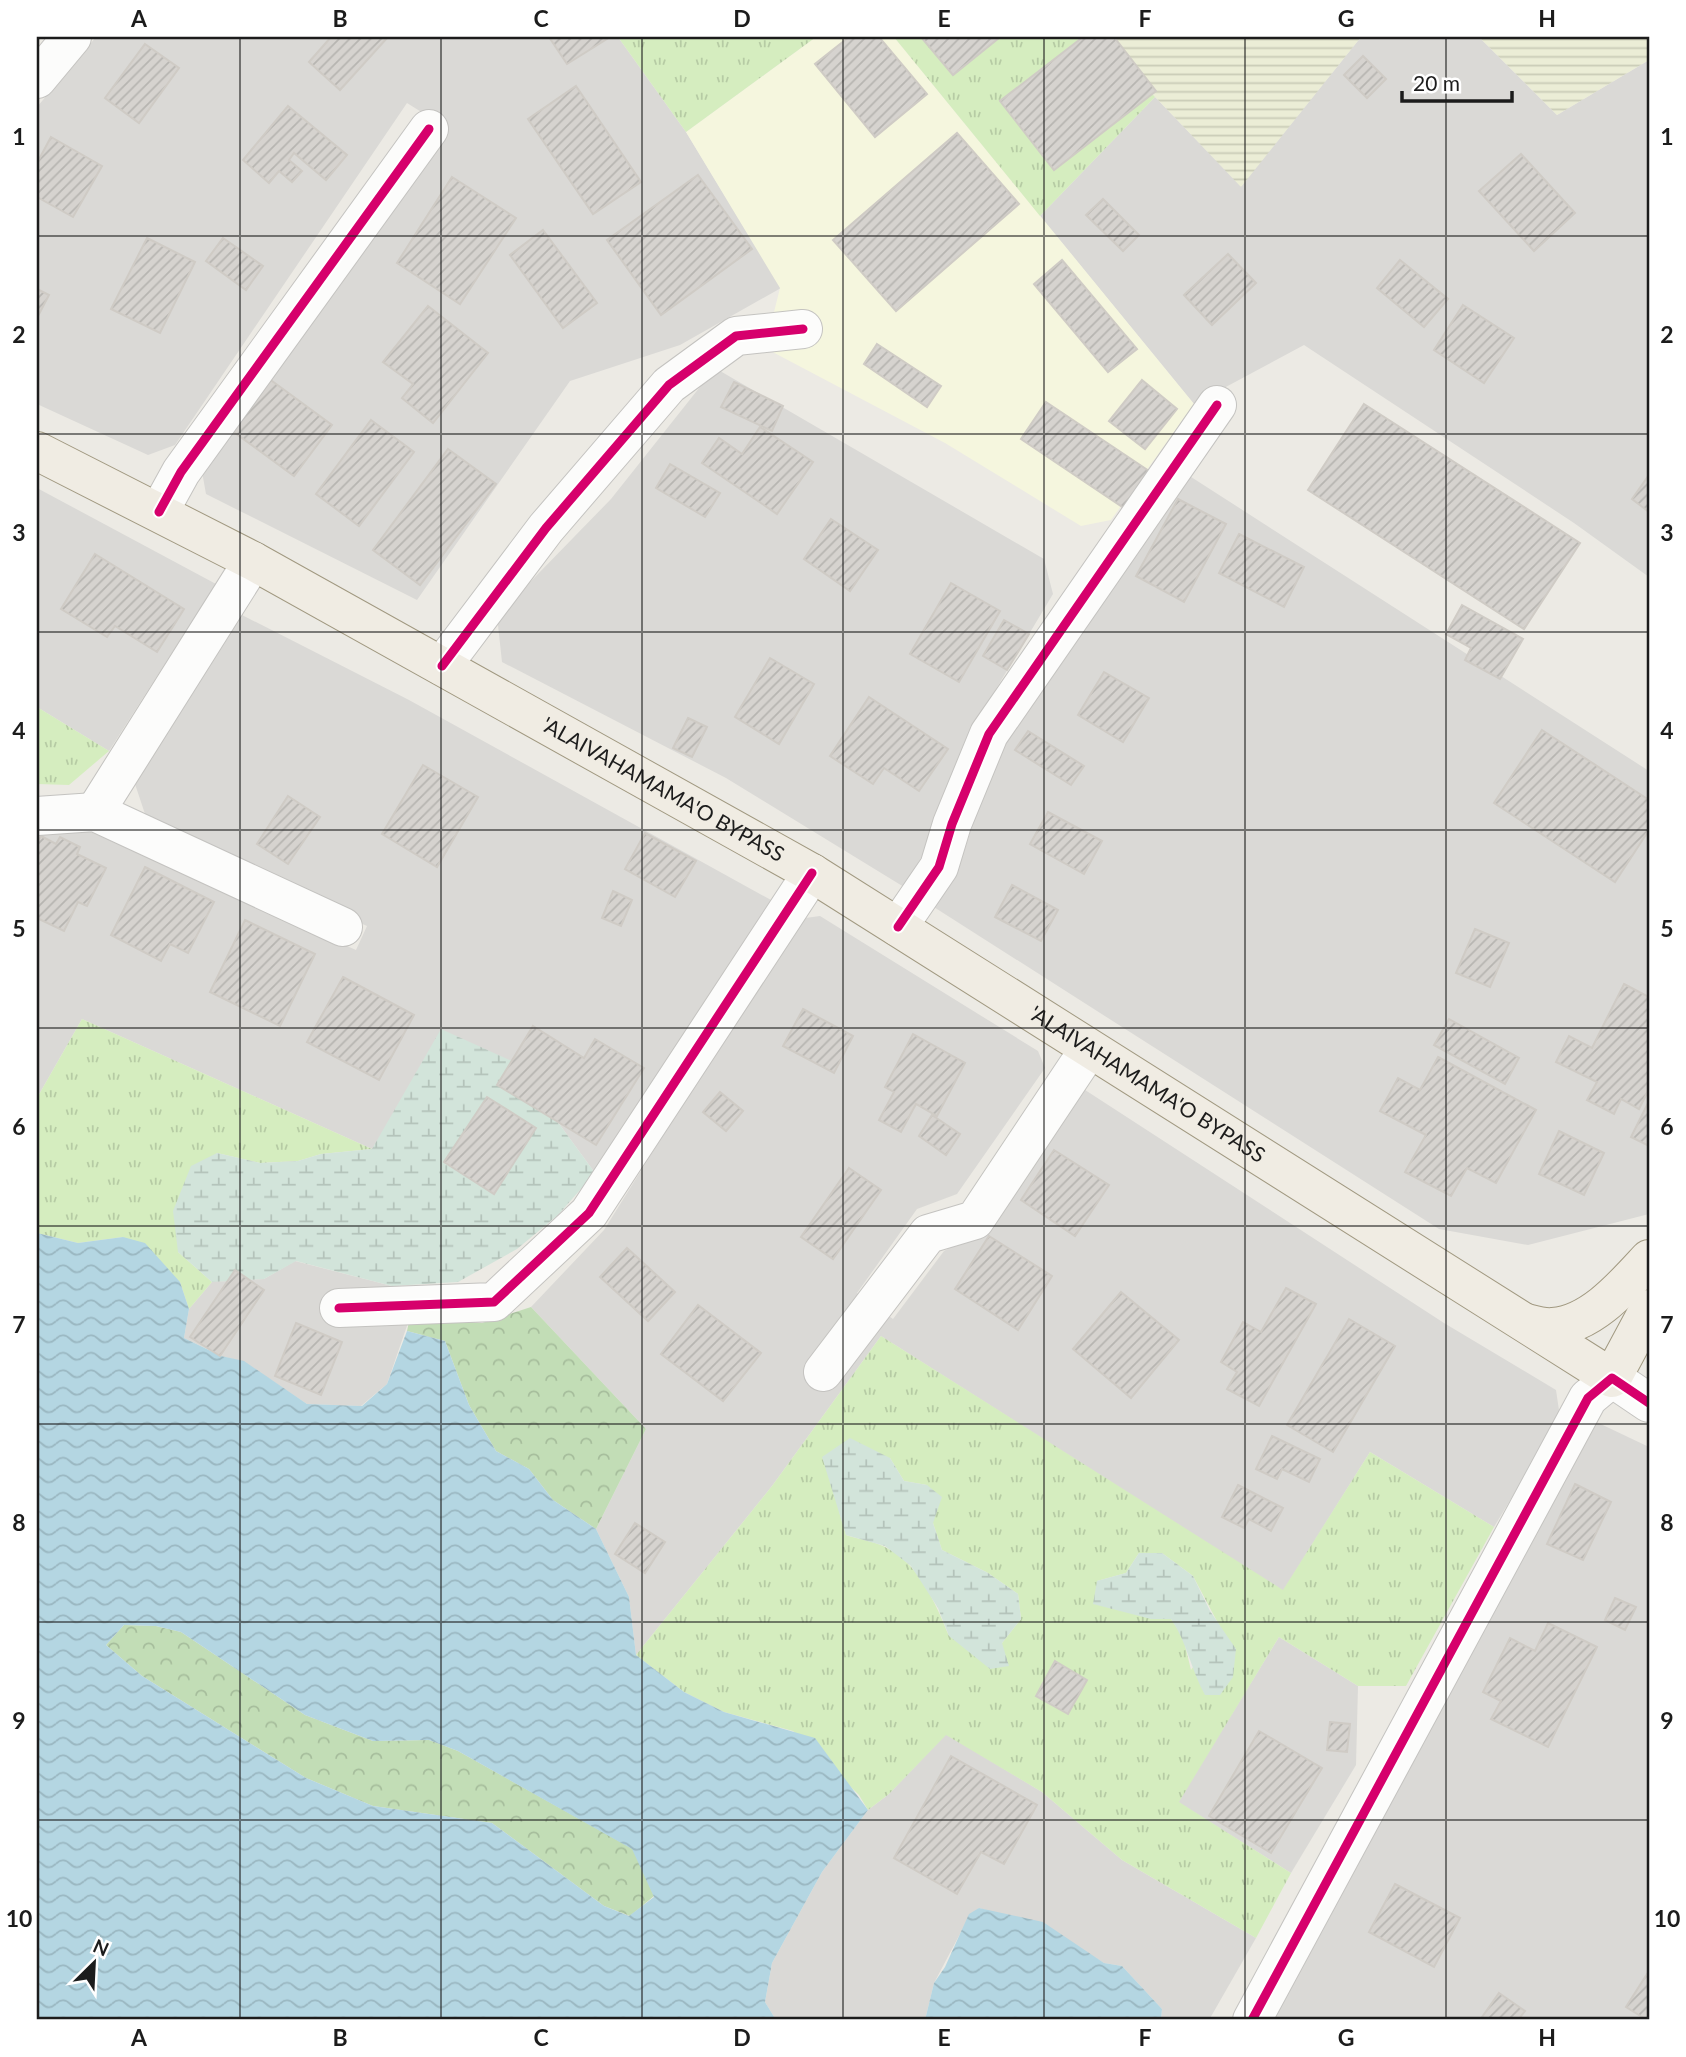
<svg xmlns="http://www.w3.org/2000/svg" width="1686" height="2057" font-family="Lato,sans-serif">
<style>
.residential{fill:#dad9d6}
.education{fill:#f5f6de}
.farmland{fill:url(#farmland-rules)}
.grass{fill:url(#grass-tufts);fill-rule:evenodd}
.forest{fill:url(#forest-crowns)}
.wetland{fill:url(#wetland-marsh)}
.water{fill:url(#water-waves);fill-rule:evenodd}
.building{fill:url(#building-hatch);stroke:#cfcbc5;stroke-width:2}
.lines{fill:none;stroke-linecap:round;stroke-linejoin:round}
.minor-casing{stroke:#c4c3c0;stroke-width:40}
.major-casing{stroke:#a19981;stroke-width:40}
.minor{stroke:#fcfcfb;stroke-width:38}
.major{stroke:#f0ece3;stroke-width:38}
.cycleway-casing{stroke:#fff;stroke-width:13}
.cycleway{stroke:#d6006c;stroke-width:9}
.grid{fill:none;stroke:#1c1c1c;stroke-width:2;stroke-opacity:0.55}
.labels{text-anchor:middle;stroke-width:6;stroke-linejoin:round;paint-order:stroke}
.street-label{font-size:21px;fill:#1c1c1c;stroke:#fff}
.neatline{fill:none;stroke:#1c1c1c;stroke-width:2.5}
.grid-label{font-size:23px;text-anchor:middle;font-weight:bold;fill:#1c1c1c}
</style>
<defs>
<pattern id="farmland-rules" width="6" height="5" patternUnits="userSpaceOnUse" patternTransform="scale(1.75)"><rect width="6" height="5" fill="#ebedd6"/><path d="M0 2.5h6" fill="none" stroke="#c9cbb7"/></pattern>
<pattern id="grass-tufts" width="24" height="20" patternUnits="userSpaceOnUse" patternTransform="scale(1.75)"><rect width="24" height="20" fill="#d5edbf"/><path d="M3 7l-1-3M5 7V3M7 7l1-3M15 17l-1-3M17 17v-4M19 17l1-3" fill="none" stroke="#b6cba4"/></pattern>
<pattern id="forest-crowns" width="20" height="18" patternUnits="userSpaceOnUse" patternTransform="scale(1.75)"><rect width="20" height="18" fill="#c2ddb6"/><path d="M2 6a3 3 0 1 1 6 0M12 15a3 3 0 1 1 6 0" fill="none" stroke="#a6bd9c"/></pattern>
<pattern id="wetland-marsh" width="20" height="14" patternUnits="userSpaceOnUse" patternTransform="scale(1.75)"><rect width="20" height="14" fill="#d2e4da"/><path d="M1 5h8M5 5V1M11 12h8M15 12V8" fill="none" stroke="#b4c3ba"/></pattern>
<pattern id="water-waves" width="16" height="10" patternUnits="userSpaceOnUse" patternTransform="scale(1.75)"><rect width="16" height="10" fill="#b4d6e2"/><path d="M0 5q4-4 8 0t8 0" fill="none" stroke="#9ab7c1"/></pattern>
<pattern id="building-hatch" width="6" height="6" patternUnits="userSpaceOnUse" patternTransform="scale(1.75)"><rect width="6" height="6" fill="#d6d3cf"/><path d="M-1 1l2-2M0 6l6-6M5 7l2-2" fill="none" stroke="#b7b5b1"/></pattern>
</defs>
<rect width="100%" height="100%" fill="#eceae4"/>
<g class="residential">
<path d="M96,37H618L686,132L781,288L680,345L570,381L417,600L206,494L201,466L447,128L407,103L175,445L148,455L37,404V107Z"/>
<path d="M1361,37H1479L1557,115L1649,60V577L1574,523L1304,345L1194,404L1040,216L1155,97L1241,186Z"/>
<path d="M715,368L1044,559L1053,594L978,719L936,832L904,887L726,778L502,662L497,616L611,499Z"/>
<path d="M1188,475L1649,771V1214L1528,1245L1439,1229L926,902L964,852L1000,737Z"/>
<path d="M37,488L216,584L109,751L37,707Z"/>
<path d="M242,615L409,700L771,900L595,1173L514,1062L372,1149L82,1019L37,1098V826L86,830L356,950L367,926L150,829L134,781Z"/>
<path d="M820,916L1038,1051L1045,1068L957,1194L917,1209L857,1293L893,1319L944,1251L994,1225L1082,1088L1444,1323L1556,1390L1560,1417L1494,1527L1370,1452L1283,1591L881,1336L772,1486L636,1655L629,1597L596,1529L646,1429L531,1307L604,1230L798,919Z"/>
<path d="M295,1261L392,1286L410,1317L387,1384L361,1406L307,1404L244,1362L221,1356L184,1338L189,1309L212,1282L264,1279Z"/>
<path d="M1588,1418L1649,1447V2020H1268Z"/>
<path d="M1279,1637L1358,1686L1356,1765L1291,1873L1178,1802Z"/>
<path d="M946,1734L1042,1792L1122,1860L1256,1938L1209,2020H1161L1162,2009L1122,1966L1104,1963L1076,1946L1003,1915L979,1908L961,1932L934,1983L925,2020H776L765,2002L772,1963L822,1872L868,1810L889,1794Z"/>
</g>
<path class="education" d="M816,37H894L1194,404L1111,520L1081,526L945,443L765,348L780,288L686,132Z"/>
<g class="farmland">
<path d="M1098,37H1361L1241,187Z"/>
<path d="M1479,37H1649V60L1557,115Z"/>
</g>
<g class="grass">
<path d="M618,37H816L686,132Z"/>
<path d="M894,37H1098L1155,97L1040,216Z"/>
<path d="M37,707L109,751L69,785L37,784Z"/>
<path d="M82,1019L372,1149L321,1154L298,1161L260,1163L217,1153L178,1252L212,1282L189,1309L180,1282L123,1237L78,1243L37,1233V1098Z"/>
<path d="M881,1336L1283,1590L1370,1452L1494,1527L1406,1686H1358L1279,1637L1179,1802L1291,1873L1256,1938L1122,1860L1042,1792L946,1735L889,1794L868,1810L859,1795L793,1731L724,1712L684,1692L636,1655L772,1486ZM890,1458L904,1481L927,1485L933,1523L942,1550L988,1573L1018,1594L1021,1619L1002,1643L949,1636C936,1604 918,1561 883,1546C872,1541 858,1539 846,1535L839,1511ZM1139,1553H1162L1193,1576L1220,1627L1191,1670L1183,1637L1171,1619H1151L1097,1581L1126,1573Z"/>
</g>
<g class="forest">
<path d="M531,1307L646,1429L596,1529L553,1500L529,1469L496,1451L469,1405L445,1341L407,1331L410,1317L482,1323Z"/>
<path d="M124,1625L156,1626L181,1632L305,1715L373,1741L429,1740L458,1751L633,1849L654,1896L630,1916L604,1906L492,1823L373,1806L306,1778L142,1676L106,1645Z"/>
</g>
<g class="wetland">
<path d="M441,1029L514,1062L595,1173L558,1215L517,1249L458,1282L392,1286L296,1261L264,1279L212,1282L178,1252L173,1211L191,1166L217,1153L260,1163L298,1161L321,1154L372,1149Z"/>
<path d="M850,1438L890,1458L904,1481L927,1485L942,1497L933,1523L942,1550L988,1573L1018,1594L1021,1619L1002,1643L1009,1666L990,1669L949,1636L938,1608L911,1566L885,1546L846,1535L822,1457Z"/>
<path d="M1139,1553H1162L1193,1576L1210,1611L1236,1649L1233,1677L1220,1695H1205C1191,1670 1187,1642 1171,1619H1151L1093,1604L1097,1581L1126,1573Z"/>
</g>
<g class="water">
<path d="M37,1233L78,1243L123,1237L145,1243L180,1282L189,1309L184,1338L221,1356L244,1361L307,1404L362,1406L387,1384L407,1331L445,1341L469,1405L496,1451L529,1469L553,1500L596,1529L629,1597L636,1655L684,1692L724,1712L815,1738L868,1810L822,1872L772,1963L765,2002L776,2020H37ZM124,1625L156,1626L181,1632L305,1715L373,1741L429,1740L458,1751L632,1849L654,1897L629,1916L604,1906L492,1823L373,1806L306,1778L142,1676L106,1645Z"/>
<path d="M979,1908L1043,1922L1104,1963L1122,1966L1162,2009L1161,2020H925L934,1983L945,1967L969,1914Z"/>
</g>
<g class="building">
<path d="M331,37H388L340,90L309,62Z"/>
<path d="M549,37H610L567,64Z"/>
<path d="M849,37H879L927,94L875,137L815,64Z"/>
<path d="M921,37H997L999,38L953,75Z"/>
<path d="M1083,37H1114L1156,91L1054,170L1000,101Z"/>
<path d="M145,44L179,68L139,123L105,98Z"/>
<path d="M1363,56L1386,79L1367,98L1344,75Z"/>
<path d="M576,86L641,182L593,214L528,119Z"/>
<path d="M288,106L347,155L326,180L294,153L289,160L302,171L292,182L279,171L269,183L243,160Z"/>
<path d="M957,133L1019,204L896,311L833,240Z"/>
<path d="M51,137L102,166L73,217L37,197V163Z"/>
<path d="M1521,154L1575,213L1534,251L1479,191Z"/>
<path d="M698,175L752,249L661,315L607,240Z"/>
<path d="M452,177L516,218L460,304L397,263Z"/>
<path d="M1103,199L1139,235L1123,251L1086,215Z"/>
<path d="M543,230L597,303L563,328L510,255Z"/>
<path d="M147,238L195,262L160,333L111,309Z"/>
<path d="M223,238L263,266L246,290L206,261Z"/>
<path d="M1228,254L1256,283L1212,325L1184,295Z"/>
<path d="M1062,260L1137,349L1108,372L1034,284Z"/>
<path d="M1400,260L1448,299L1424,327L1377,288Z"/>
<path d="M37,289L49,295L37,318Z"/>
<path d="M1463,305L1514,338L1484,383L1434,350Z"/>
<path d="M428,306L488,353L433,423L402,398L413,384L383,362Z"/>
<path d="M877,344L941,386L927,407L864,364Z"/>
<path d="M268,378L332,425L294,476L231,430Z"/>
<path d="M1142,380L1177,409L1145,449L1109,421Z"/>
<path d="M734,382L783,406L772,431L721,407Z"/>
<path d="M1046,402L1149,471L1124,508L1021,439Z"/>
<path d="M1364,404L1580,543L1524,629L1308,490Z"/>
<path d="M371,420L414,452L359,526L316,494Z"/>
<path d="M760,427L813,462L777,514L702,463L719,438L742,454Z"/>
<path d="M448,449L496,484L420,585L373,550Z"/>
<path d="M670,464L720,493L705,517L656,488Z"/>
<path d="M1649,475V512L1632,499Z"/>
<path d="M1178,499L1226,524L1184,602L1136,576Z"/>
<path d="M831,519L878,550L850,591L804,559Z"/>
<path d="M1239,534L1304,567L1284,607L1219,573Z"/>
<path d="M95,554L184,609L157,652L115,626L107,637L61,609Z"/>
<path d="M951,583L1000,611L959,682L910,654Z"/>
<path d="M1462,605L1523,639L1500,679L1465,660L1471,648L1446,634Z"/>
<path d="M1004,620L1029,634L1007,670L983,656Z"/>
<path d="M770,658L814,684L779,744L735,717Z"/>
<path d="M1104,672L1149,698L1123,742L1078,715Z"/>
<path d="M869,697L948,749L919,791L884,768L873,784L830,756Z"/>
<path d="M688,718L707,727L692,757L673,748Z"/>
<path d="M1542,730L1649,800V830L1615,882L1494,803Z"/>
<path d="M1028,731L1084,766L1071,785L1015,750Z"/>
<path d="M423,765L478,797L437,867L382,834Z"/>
<path d="M288,796L320,817L288,864L257,844Z"/>
<path d="M1048,812L1102,841L1084,874L1030,844Z"/>
<path d="M645,833L696,861L675,897L625,869Z"/>
<path d="M41,836L56,844L60,837L80,847L77,854L106,868L87,906L78,902L64,931L37,918V843Z"/>
<path d="M145,867L214,902L188,953L170,944L161,961L111,935Z"/>
<path d="M1012,885L1058,910L1041,941L995,917Z"/>
<path d="M613,891L632,900L621,926L602,918Z"/>
<path d="M245,920L315,954L280,1026L210,992Z"/>
<path d="M1475,929L1509,943L1490,987L1456,973Z"/>
<path d="M343,977L414,1015L379,1080L307,1042Z"/>
<path d="M1624,984L1649,997V1089L1639,1109L1621,1099L1614,1114L1587,1100L1597,1082L1556,1062L1569,1036L1592,1048Z"/>
<path d="M803,1009L853,1036L834,1073L783,1046Z"/>
<path d="M1449,1019L1519,1058L1505,1084L1434,1045Z"/>
<path d="M533,1026L584,1058L595,1039L644,1068L596,1145L497,1085Z"/>
<path d="M913,1034L965,1063L937,1116L916,1104L901,1132L879,1120L894,1092L885,1087Z"/>
<path d="M1438,1057L1536,1110L1496,1183L1467,1168L1451,1196L1405,1172L1426,1135L1380,1111L1398,1078L1420,1090Z"/>
<path d="M720,1092L743,1111L726,1131L703,1112Z"/>
<path d="M487,1097L536,1128L494,1194L444,1162Z"/>
<path d="M1649,1101V1146L1631,1137Z"/>
<path d="M932,1115L960,1134L946,1155L919,1136Z"/>
<path d="M1559,1131L1604,1153L1584,1195L1539,1174Z"/>
<path d="M1054,1150L1109,1185L1075,1236L1021,1200Z"/>
<path d="M849,1168L881,1190L833,1259L801,1237Z"/>
<path d="M989,1236L1052,1276L1018,1330L955,1289Z"/>
<path d="M627,1248L675,1292L648,1321L600,1277Z"/>
<path d="M235,1270L264,1290L220,1356L190,1337Z"/>
<path d="M1286,1288L1316,1304L1259,1406L1227,1389L1237,1372L1221,1362L1243,1322L1261,1332Z"/>
<path d="M1121,1292L1179,1340L1131,1398L1073,1349Z"/>
<path d="M698,1305L761,1353L723,1401L661,1354Z"/>
<path d="M1349,1319L1395,1346L1333,1452L1287,1425Z"/>
<path d="M296,1323L342,1342L321,1395L275,1376Z"/>
<path d="M1272,1436L1320,1459L1309,1482L1282,1469L1277,1479L1256,1469Z"/>
<path d="M1575,1484L1611,1502L1583,1560L1547,1544Z"/>
<path d="M1238,1485L1283,1508L1271,1531L1249,1519L1244,1528L1222,1517Z"/>
<path d="M635,1523L665,1542L645,1573L615,1554Z"/>
<path d="M1615,1598L1636,1607L1625,1630L1605,1620Z"/>
<path d="M1548,1623L1597,1647L1548,1747L1491,1719L1501,1701L1483,1692L1510,1638L1535,1651Z"/>
<path d="M1055,1661L1087,1680L1068,1714L1036,1696Z"/>
<path d="M1330,1722L1350,1724L1347,1752L1327,1750Z"/>
<path d="M1259,1731L1322,1768L1271,1853L1209,1816Z"/>
<path d="M951,1756L1037,1805L1004,1864L981,1852L957,1894L894,1858Z"/>
<path d="M1395,1884L1460,1918L1434,1967L1369,1932Z"/>
<path d="M1649,1971V2020H1647L1626,2007Z"/>
<path d="M1499,1993L1525,2011L1518,2020H1480Z"/>
</g>
<g class="lines">
<defs>
<g id="minor">
<path d="M37,79L72,37"/>
<path d="M159,512L181,472L429,129"/>
<path d="M442,666L546,528L669,385L736,336L803,329"/>
<path d="M95,812L253,561"/>
<path d="M37,816L95,812L343,927"/>
<path d="M898,927L939,867L952,824L989,734L1217,405"/>
<path d="M339,1308L494,1302L589,1213L812,873"/>
<path d="M823,1372L928,1234L975,1220L1089,1049"/>
<path d="M1252,2020L1588,1398L1612,1378L1649,1403"/>
</g>
<g id="major">
<path id="s1" d="M37,451L253,561L812,873L1612,1378L1649,1309"/>
<path d="M1526,1323C1534,1325 1544,1328 1553,1327C1592,1324 1624,1286 1649,1259"/>
</g>
</defs>
<use href="#minor" class="minor-casing"/>
<use href="#major" class="major-casing"/>
<use href="#minor" class="minor"/>
<use href="#major" class="major"/>
<defs>
<g id="cycleway">
<path d="M159,512L181,472L429,129"/>
<path d="M442,666L546,528L669,385L736,336L803,329"/>
<path d="M898,927L939,867L952,824L989,734L1217,405"/>
<path d="M339,1308L494,1302L589,1213L812,873"/>
<path d="M1252,2020L1588,1398L1612,1378L1649,1403"/>
</g>
</defs>
<use href="#cycleway" class="cycleway-casing"/>
<use href="#cycleway" class="cycleway"/>
</g>
<path class="grid" d="M240,37V2020M441,37V2020M642,37V2020M843,37V2020M1044,37V2020M1245,37V2020M1446,37V2020M37,236H1649M37,434H1649M37,632H1649M37,830H1649M37,1028H1649M37,1226H1649M37,1424H1649M37,1622H1649M37,1820H1649"/>
<g class="labels">
<g class="street-label">
<text dy="7" stroke="none"><textPath href="#s1" startOffset="712">'ALAIVAHAMAMA'O BYPASS</textPath></text>
<text dy="7" stroke="none"><textPath href="#s1" startOffset="1279">'ALAIVAHAMAMA'O BYPASS</textPath></text>
</g>
</g>
<rect width="1686" height="2057" fill="none" stroke="#ffffff" stroke-width="77"/>
<g transform="translate(94 1963) rotate(24)" stroke="#ffffff" stroke-width="5" paint-order="stroke">
<path d="M0-5L12 26L0 18L-12 26Z" fill="#1c1c1c"/>
<text y="-10" font-size="19" font-weight="bold" text-anchor="middle" fill="#1c1c1c">N</text>
</g>
<path d="M1402 91v10h110v-10" fill="none" stroke="#1c1c1c" stroke-width="3.5"/>
<text x="1413" y="91" font-size="21" fill="#1c1c1c" stroke="#ffffff" stroke-width="5" paint-order="stroke">20 m</text>
<rect x="38" y="38" width="1610" height="1980" class="neatline"/>
<g class="grid-label">
<text x="139" y="27">A</text>
<text x="340" y="27">B</text>
<text x="541" y="27">C</text>
<text x="742" y="27">D</text>
<text x="944" y="27">E</text>
<text x="1145" y="27">F</text>
<text x="1346" y="27">G</text>
<text x="1547" y="27">H</text>
<text x="19" y="145">1</text>
<text x="1667" y="145">1</text>
<text x="19" y="343">2</text>
<text x="1667" y="343">2</text>
<text x="19" y="541">3</text>
<text x="1667" y="541">3</text>
<text x="19" y="739">4</text>
<text x="1667" y="739">4</text>
<text x="19" y="937">5</text>
<text x="1667" y="937">5</text>
<text x="19" y="1135">6</text>
<text x="1667" y="1135">6</text>
<text x="19" y="1333">7</text>
<text x="1667" y="1333">7</text>
<text x="19" y="1531">8</text>
<text x="1667" y="1531">8</text>
<text x="19" y="1729">9</text>
<text x="1667" y="1729">9</text>
<text x="19" y="1927">10</text>
<text x="1667" y="1927">10</text>
<text x="139" y="2046">A</text>
<text x="340" y="2046">B</text>
<text x="541" y="2046">C</text>
<text x="742" y="2046">D</text>
<text x="944" y="2046">E</text>
<text x="1145" y="2046">F</text>
<text x="1346" y="2046">G</text>
<text x="1547" y="2046">H</text>
</g>
</svg>
